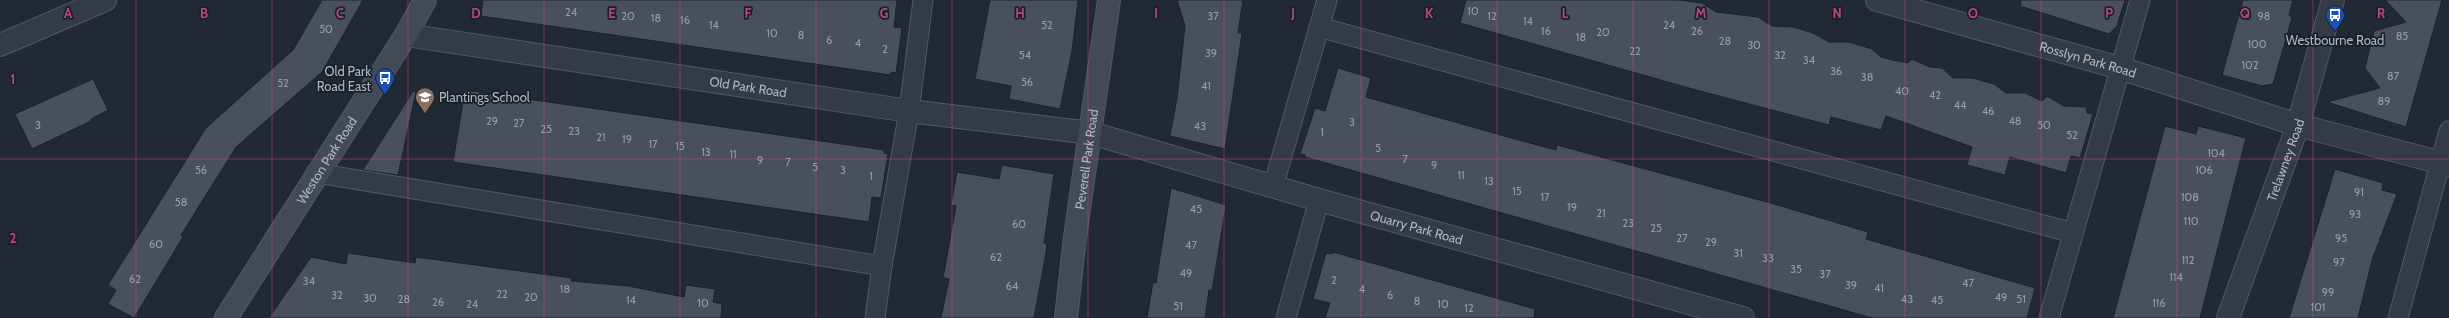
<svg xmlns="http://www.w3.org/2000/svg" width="2449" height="318" font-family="Cabin,sans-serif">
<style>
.building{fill:#48505e;stroke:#1c222b}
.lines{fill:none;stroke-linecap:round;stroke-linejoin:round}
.lane-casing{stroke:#525963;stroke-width:21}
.street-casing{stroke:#525963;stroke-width:24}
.secondary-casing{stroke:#525963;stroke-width:24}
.lane{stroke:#353b45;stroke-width:19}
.street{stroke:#353b45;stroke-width:22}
.secondary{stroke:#434a57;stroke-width:22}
.grid{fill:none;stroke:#bc477a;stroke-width:1;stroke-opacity:0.55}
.labels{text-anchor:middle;stroke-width:3.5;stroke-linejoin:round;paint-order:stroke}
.number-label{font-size:11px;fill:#959ca9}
.poi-label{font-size:13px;fill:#afb6c2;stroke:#1a2029}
.street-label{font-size:13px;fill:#afb6c2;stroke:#1a2029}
.grid-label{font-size:13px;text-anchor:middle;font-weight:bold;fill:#bc477a;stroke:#1a2029;stroke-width:3.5;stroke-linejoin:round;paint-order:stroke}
</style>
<rect width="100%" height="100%" fill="#212934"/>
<g class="building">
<path d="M322,0H363L322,72L236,147L181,235L183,237L134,318L108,304L116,290L108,285L206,128L293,50Z"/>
<path d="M483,0H897L894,27L902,28L896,73L891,72V75L481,16Z"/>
<path d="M990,0H1078L1072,51L1060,109L1009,99L1011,86L975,79Z"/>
<path d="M1177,0H1243L1238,33H1242L1225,149L1170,136L1177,98L1185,26Z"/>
<path d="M1466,0H1679L1702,3L1716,12L1758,17L1772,26L1793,27L1813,33L1829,42H1849L1872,49L1881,57L1892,60L1908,63L1912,59L1930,67L1942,68L1953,78H1972L1994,84L2006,93H2025L2042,101L2047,96L2064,106L2086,107L2087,113L2093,114L2080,158L2071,156L2066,173L2010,157L2005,175L1967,165L1972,147L1886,116L1881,130L1831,117L1829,125L1696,90L1460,23Z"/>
<path d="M2021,0H2125L2117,26L2109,34L2020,6Z"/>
<path d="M2243,0H2293L2289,15L2292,18L2273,84L2262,86L2222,75Z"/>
<path d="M2385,0H2442L2406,127L2327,102L2380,88L2365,68L2374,31L2406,22Z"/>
<path d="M1338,68L1371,78L1366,97L1515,139L1556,150L1557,145L1774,204L1868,232L1866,239L2035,288L2027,318H1872L1305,157V155L1300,154L1315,108L1325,111Z"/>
<path d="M93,79L108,110L91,119V121L32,149L15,114Z"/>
<path d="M465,90L884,150V153L888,154L881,198L872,197L869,222L453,162Z"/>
<path d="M413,91L416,92L398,175L363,170Z"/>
<path d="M2165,126L2196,134L2198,126L2246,138L2200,318H2113Z"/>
<path d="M1002,165L1054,174L1044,243L1047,244L1046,253L1034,318H941L949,279L943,278L956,206L951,205L957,172L999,179Z"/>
<path d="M2335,169L2383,183L2382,190L2397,194L2372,260L2358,318H2289Z"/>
<path d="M1171,188L1226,205L1212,291L1209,290L1205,318H1147L1153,282L1156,283Z"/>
<path d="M1333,252L1535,309L1534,318H1325L1330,303L1313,299L1326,253L1332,254Z"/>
<path d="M348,253L415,263L416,257L572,278L571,281L628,286L684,297L686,285L715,289L713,302L722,304L721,318H269L311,257L346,264Z"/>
</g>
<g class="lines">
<defs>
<g id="lane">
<path d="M1319,27L2073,233"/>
<path d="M316,173L882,266"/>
<path d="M1273,187L1327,0"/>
<path d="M875,318L882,266L909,111L923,0"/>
<path d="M1286,318L1319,200"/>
<path d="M2049,318L2140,0"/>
<path d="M2398,318L2449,131"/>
</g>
<g id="street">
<path id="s1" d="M1877,0L2120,68L2298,125L2449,165"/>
<path id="s2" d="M406,35L909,111L1091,133L1319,200L1743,318"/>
<path d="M0,45L105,0"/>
<path id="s3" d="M2228,318L2298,125L2333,0"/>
</g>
<g id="secondary">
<path id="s4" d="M226,318L406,35L425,0"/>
<path id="s5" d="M1066,318L1075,237L1109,0"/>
</g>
</defs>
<use href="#lane" class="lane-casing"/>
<use href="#street" class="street-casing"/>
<use href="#secondary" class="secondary-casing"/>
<use href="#lane" class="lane"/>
<use href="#street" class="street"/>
<use href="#secondary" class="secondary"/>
</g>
<path class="grid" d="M136,0V318M272,0V318M408,0V318M544,0V318M680,0V318M816,0V318M952,0V318M1088,0V318M1224,0V318M1361,0V318M1497,0V318M1633,0V318M1769,0V318M1905,0V318M2041,0V318M2177,0V318M2313,0V318M0,159H2449"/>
<defs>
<symbol id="bus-pin" viewBox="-11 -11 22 30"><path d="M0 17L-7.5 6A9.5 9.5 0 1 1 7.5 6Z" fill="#1a4fb4" stroke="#1a2029"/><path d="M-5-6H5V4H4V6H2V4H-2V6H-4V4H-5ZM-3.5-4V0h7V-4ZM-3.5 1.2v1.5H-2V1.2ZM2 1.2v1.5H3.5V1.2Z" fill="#fff"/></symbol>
<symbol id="school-pin" viewBox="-11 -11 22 30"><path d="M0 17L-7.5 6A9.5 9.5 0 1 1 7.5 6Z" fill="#8d6e63" stroke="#1a2029"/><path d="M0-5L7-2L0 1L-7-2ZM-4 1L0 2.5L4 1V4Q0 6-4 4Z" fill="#fff"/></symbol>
</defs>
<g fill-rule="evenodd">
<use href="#bus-pin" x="2324" y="4" width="22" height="30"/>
<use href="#bus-pin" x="374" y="67" width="22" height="30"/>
<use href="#school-pin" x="414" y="86" width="22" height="30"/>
</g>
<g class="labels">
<g class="number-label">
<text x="1473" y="15">10</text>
<text x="571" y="16">24</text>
<text x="628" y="20">20</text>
<text x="1213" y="20">37</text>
<text x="1492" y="20">12</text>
<text x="2264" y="20">98</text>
<text x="656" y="22">18</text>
<text x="685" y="24">16</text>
<text x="1528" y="25">14</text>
<text x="714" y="29">14</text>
<text x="1047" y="29">52</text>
<text x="1669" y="29">24</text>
<text x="326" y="33">50</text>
<text x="1546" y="35">16</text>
<text x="1697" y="35">26</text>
<text x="1603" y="36">20</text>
<text x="772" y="37">10</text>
<text x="801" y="39">8</text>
<text x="2402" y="40">85</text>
<text x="1581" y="41">18</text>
<text x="829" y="44">6</text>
<text x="1725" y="45">28</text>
<text x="858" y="47">4</text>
<text x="2257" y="48">100</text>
<text x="1754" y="49">30</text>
<text x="885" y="53">2</text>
<text x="1635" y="55">22</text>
<text x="1211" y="57">39</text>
<text x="1025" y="59">54</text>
<text x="1780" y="59">32</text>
<text x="1809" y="64">34</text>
<text x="2250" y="69">102</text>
<text x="1836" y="75">36</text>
<text x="2393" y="80">87</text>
<text x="1867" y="81">38</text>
<text x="1027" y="86">56</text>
<text x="283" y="87">52</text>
<text x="1206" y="90">41</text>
<text x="1902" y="95">40</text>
<text x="1935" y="99">42</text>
<text x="2384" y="105">89</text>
<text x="1960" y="109">44</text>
<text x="1988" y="115">46</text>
<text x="492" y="125">29</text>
<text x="2015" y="125">48</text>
<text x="1352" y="126">3</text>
<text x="519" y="127">27</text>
<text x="38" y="129">3</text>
<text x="2044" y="129">50</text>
<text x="1200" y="130">43</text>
<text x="546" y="133">25</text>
<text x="574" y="135">23</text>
<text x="1322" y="136">1</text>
<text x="2072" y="139">52</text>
<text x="601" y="141">21</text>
<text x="627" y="143">19</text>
<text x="653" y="148">17</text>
<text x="680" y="150">15</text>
<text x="1378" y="152">5</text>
<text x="706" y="156">13</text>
<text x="2216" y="157">104</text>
<text x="733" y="158">11</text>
<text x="1405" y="163">7</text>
<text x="760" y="164">9</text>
<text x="788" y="166">7</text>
<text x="1434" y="169">9</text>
<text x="815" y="171">5</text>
<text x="201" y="174">56</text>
<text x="843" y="174">3</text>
<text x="2204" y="174">106</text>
<text x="1461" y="179">11</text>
<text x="871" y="180">1</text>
<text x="1489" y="185">13</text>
<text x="1517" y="195">15</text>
<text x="2359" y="196">91</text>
<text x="1545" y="201">17</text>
<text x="2190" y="201">108</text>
<text x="181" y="206">58</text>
<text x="1572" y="211">19</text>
<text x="1196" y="213">45</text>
<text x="1601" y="217">21</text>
<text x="2355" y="218">93</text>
<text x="2191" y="225">110</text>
<text x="1628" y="227">23</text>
<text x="1019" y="228">60</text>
<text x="1656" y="232">25</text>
<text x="1682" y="242">27</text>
<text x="2341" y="242">95</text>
<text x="1711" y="246">29</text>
<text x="156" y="248">60</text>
<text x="1191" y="249">47</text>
<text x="1738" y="257">31</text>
<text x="996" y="261">62</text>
<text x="1768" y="262">33</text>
<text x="2188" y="264">112</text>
<text x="2339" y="266">97</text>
<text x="1796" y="273">35</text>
<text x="1186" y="277">49</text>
<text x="1825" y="278">37</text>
<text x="2176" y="281">114</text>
<text x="135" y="283">62</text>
<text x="1334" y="284">2</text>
<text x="309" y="285">34</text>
<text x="1968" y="287">47</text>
<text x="1851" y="289">39</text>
<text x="1012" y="290">64</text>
<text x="1879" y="292">41</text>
<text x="565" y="293">18</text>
<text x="1362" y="293">4</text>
<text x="2328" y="296">99</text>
<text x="502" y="298">22</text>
<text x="337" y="299">32</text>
<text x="1390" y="299">6</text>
<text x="531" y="301">20</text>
<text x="2001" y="301">49</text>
<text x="370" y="302">30</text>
<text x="404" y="303">28</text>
<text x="1907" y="303">43</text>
<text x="2021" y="303">51</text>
<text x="631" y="304">14</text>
<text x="1937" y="304">45</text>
<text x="1417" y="305">8</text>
<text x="438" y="306">26</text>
<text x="703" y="307">10</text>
<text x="2159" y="307">116</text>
<text x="472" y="308">24</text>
<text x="1443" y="308">10</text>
<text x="1178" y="310">51</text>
<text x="2318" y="311">101</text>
<text x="1469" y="312">12</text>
</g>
<g class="poi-label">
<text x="2335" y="45">Westbourne Road</text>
<text x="371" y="76" text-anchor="end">Old Park<tspan x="371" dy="15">Road East</tspan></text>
<text x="439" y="102" text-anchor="start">Plantings School</text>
</g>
<g class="street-label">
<text dy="5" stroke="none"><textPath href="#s1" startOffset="219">Rosslyn Park Road</textPath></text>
<text dy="5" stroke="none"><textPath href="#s2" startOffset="346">Old Park Road</textPath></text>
<text dy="5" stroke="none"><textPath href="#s4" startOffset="187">Weston Park Road</textPath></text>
<text dy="5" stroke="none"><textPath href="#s5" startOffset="160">Peverell Park Road</textPath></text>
<text dy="5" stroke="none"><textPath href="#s3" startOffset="168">Trelawney Road</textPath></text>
<text dy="5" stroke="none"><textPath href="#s2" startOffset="1031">Quarry Park Road</textPath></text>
</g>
</g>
<g class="grid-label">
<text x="68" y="18">A</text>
<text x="204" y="18">B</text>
<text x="340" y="18">C</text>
<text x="476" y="18">D</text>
<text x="612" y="18">E</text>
<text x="748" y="18">F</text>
<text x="884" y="18">G</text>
<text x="1020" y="18">H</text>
<text x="1156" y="18">I</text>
<text x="1293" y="18">J</text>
<text x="1429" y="18">K</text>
<text x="1565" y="18">L</text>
<text x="1701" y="18">M</text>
<text x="1837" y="18">N</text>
<text x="1973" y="18">O</text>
<text x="2109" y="18">P</text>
<text x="2245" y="18">Q</text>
<text x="2381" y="18">R</text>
<text x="13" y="84">1</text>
<text x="13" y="243">2</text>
</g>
</svg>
